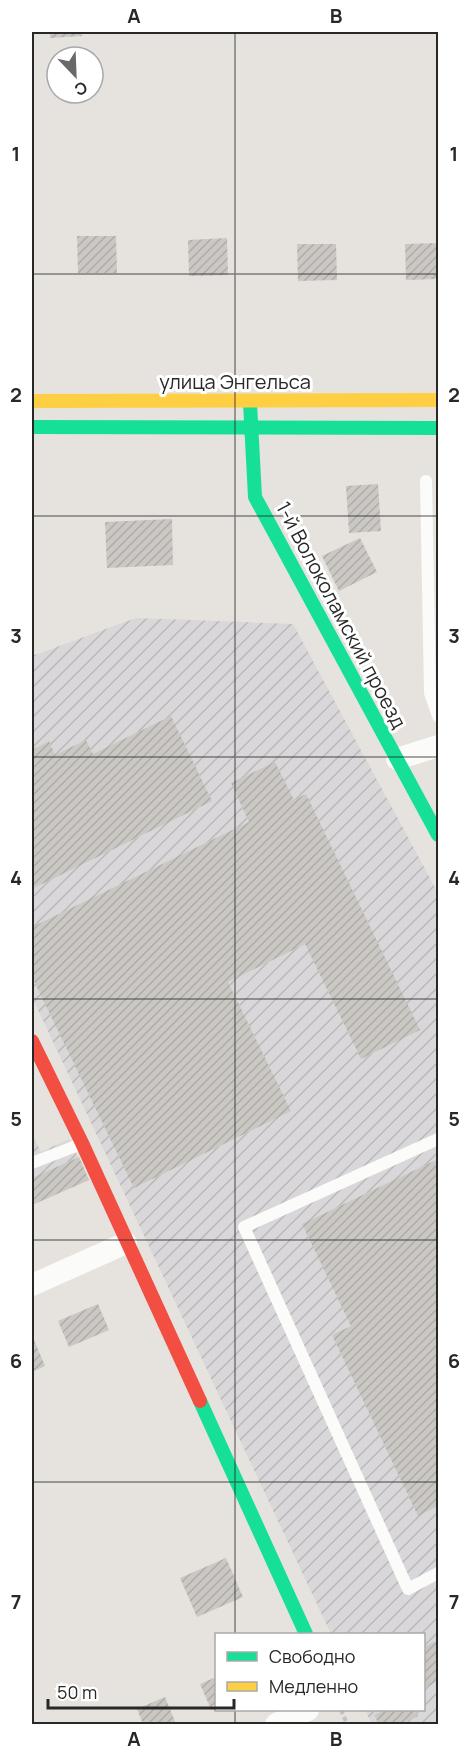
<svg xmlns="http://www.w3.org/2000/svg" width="470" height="1756" font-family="Manrope,sans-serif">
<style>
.industrial{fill:url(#industrial-furrows)}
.building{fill:url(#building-hatch)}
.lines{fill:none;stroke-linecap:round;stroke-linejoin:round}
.path{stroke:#c3c2c2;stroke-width:4;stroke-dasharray:4.5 3;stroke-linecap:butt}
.lane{stroke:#fbfbfa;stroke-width:12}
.street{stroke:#fbfbfa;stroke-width:22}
.fast{stroke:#16e098;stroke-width:14}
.slow{stroke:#ffcf43;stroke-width:14}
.jam{stroke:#f24e42;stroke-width:14}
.grid{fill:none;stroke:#282828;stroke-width:1.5;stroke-opacity:0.55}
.labels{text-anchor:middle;stroke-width:6;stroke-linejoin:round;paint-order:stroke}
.street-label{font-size:20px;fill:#282828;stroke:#fff}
.neatline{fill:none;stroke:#282828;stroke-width:2}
.grid-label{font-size:20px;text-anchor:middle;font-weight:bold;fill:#282828}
</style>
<defs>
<pattern id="industrial-furrows" width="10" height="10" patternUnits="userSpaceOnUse" patternTransform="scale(1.5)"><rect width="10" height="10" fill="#d9d7d9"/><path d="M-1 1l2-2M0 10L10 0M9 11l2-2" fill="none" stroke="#bab9ba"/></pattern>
<pattern id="building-hatch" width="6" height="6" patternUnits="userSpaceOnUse" patternTransform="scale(1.5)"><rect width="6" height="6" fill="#cbc8c4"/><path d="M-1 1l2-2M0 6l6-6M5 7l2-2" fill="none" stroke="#aeaca8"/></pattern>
</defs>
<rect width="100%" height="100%" fill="#e6e2dd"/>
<g class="industrial">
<path d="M136,618L293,624L438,893V1724H372L365,1710H424V1634H331L32,997V656Z"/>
<path d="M32,1133L41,1152L69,1139L89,1180L32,1205Z"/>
</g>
<g class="building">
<path d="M50,32H81L82,36L50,38Z"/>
<path d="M77,236H116L117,273H78Z"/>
<path d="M227,238L228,275L189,276L188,240Z"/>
<path d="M438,243V279L406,280L405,244Z"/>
<path d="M297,244H336L337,280L298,281Z"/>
<path d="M378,484L381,531L349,533L346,486Z"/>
<path d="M172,519L173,565L107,568L105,522Z"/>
<path d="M360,538L377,572L339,591L322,556Z"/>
<path d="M171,716L212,801L32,889V750L49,741L55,755L86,740L93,754Z"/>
<path d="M275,762L294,800L306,794L420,1030L361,1059L305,944L228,982L291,1111L134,1188L32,977V927L249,822L231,783Z"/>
<path d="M79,1157L89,1180L32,1205V1178Z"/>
<path d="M438,1159V1506L418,1516L332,1335L351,1326L302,1224Z"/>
<path d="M98,1304L109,1330L69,1347L58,1321Z"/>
<path d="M32,1335L45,1366L32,1372Z"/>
<path d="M226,1558L243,1597L197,1617L180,1578Z"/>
<path d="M435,1641L438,1648V1681L424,1688V1647Z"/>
<path d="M216,1677V1704L210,1707L200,1684Z"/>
<path d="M165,1697L176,1724H143L137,1709Z"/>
<path d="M385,1710H414L418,1716L400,1724H379L374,1715Z"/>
</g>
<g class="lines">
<path class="path" d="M341,1710L347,1724"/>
<g class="lane">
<path d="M426,481L430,693L438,716"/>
<path d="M438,1139L244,1227L408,1589L438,1573"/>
<path d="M32,1163L81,1144"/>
</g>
<g class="street">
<path d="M397,759L438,746"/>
<path d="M32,1285L126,1243"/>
<path d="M276,1724L308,1710"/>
</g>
<g class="fast">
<path d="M250,403L255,497L438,835"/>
<path d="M32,427L438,428"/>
<path d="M200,1401L306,1634"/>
</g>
<path class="slow" d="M32,401L438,400"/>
<path class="jam" d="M32,1041L82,1143L200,1401"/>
</g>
<path class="grid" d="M235,32V1634M32,274H438M32,516H438M32,757H438M32,999H438M32,1240H438M32,1482H438M235,1710V1724"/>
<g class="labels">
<g class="street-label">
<text x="235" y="389">улица Энгельса</text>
<text transform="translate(341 615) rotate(62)" y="7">1-й Волоколамский проезд</text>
</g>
</g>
<rect width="470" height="1756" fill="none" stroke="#ffffff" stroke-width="66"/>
<rect x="215" y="1633" width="210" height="78" fill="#ffffff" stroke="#a9a9a9" stroke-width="1.5"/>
<rect x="227" y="1652" width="30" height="9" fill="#16e098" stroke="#a9a9a9" stroke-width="1.5"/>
<text x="269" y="1663" font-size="18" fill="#282828">Свободно</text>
<rect x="227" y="1682" width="30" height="9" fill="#ffcf43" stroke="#a9a9a9" stroke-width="1.5"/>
<text x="269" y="1693" font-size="18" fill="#282828">Медленно</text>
<g transform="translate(75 75) rotate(157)"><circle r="28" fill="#ffffff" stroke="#a9a9a9" stroke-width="1.5"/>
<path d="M0-4.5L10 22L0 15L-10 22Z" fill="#6a6967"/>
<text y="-9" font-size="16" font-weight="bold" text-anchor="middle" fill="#282828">С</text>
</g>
<path d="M48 1699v9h186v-9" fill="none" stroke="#282828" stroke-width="3"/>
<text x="57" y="1699" font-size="18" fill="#282828" stroke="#ffffff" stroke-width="4.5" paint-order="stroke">50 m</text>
<rect x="33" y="33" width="404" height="1690" class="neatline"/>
<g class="grid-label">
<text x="134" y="23">A</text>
<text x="336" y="23">B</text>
<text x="16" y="161">1</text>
<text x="454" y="161">1</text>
<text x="16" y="402">2</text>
<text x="454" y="402">2</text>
<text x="16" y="643">3</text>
<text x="454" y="643">3</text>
<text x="16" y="885">4</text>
<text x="454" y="885">4</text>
<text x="16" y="1126">5</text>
<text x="454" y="1126">5</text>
<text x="16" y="1368">6</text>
<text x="454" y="1368">6</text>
<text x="16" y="1609">7</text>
<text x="454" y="1609">7</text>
<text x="134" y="1746">A</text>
<text x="336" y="1746">B</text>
</g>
</svg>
